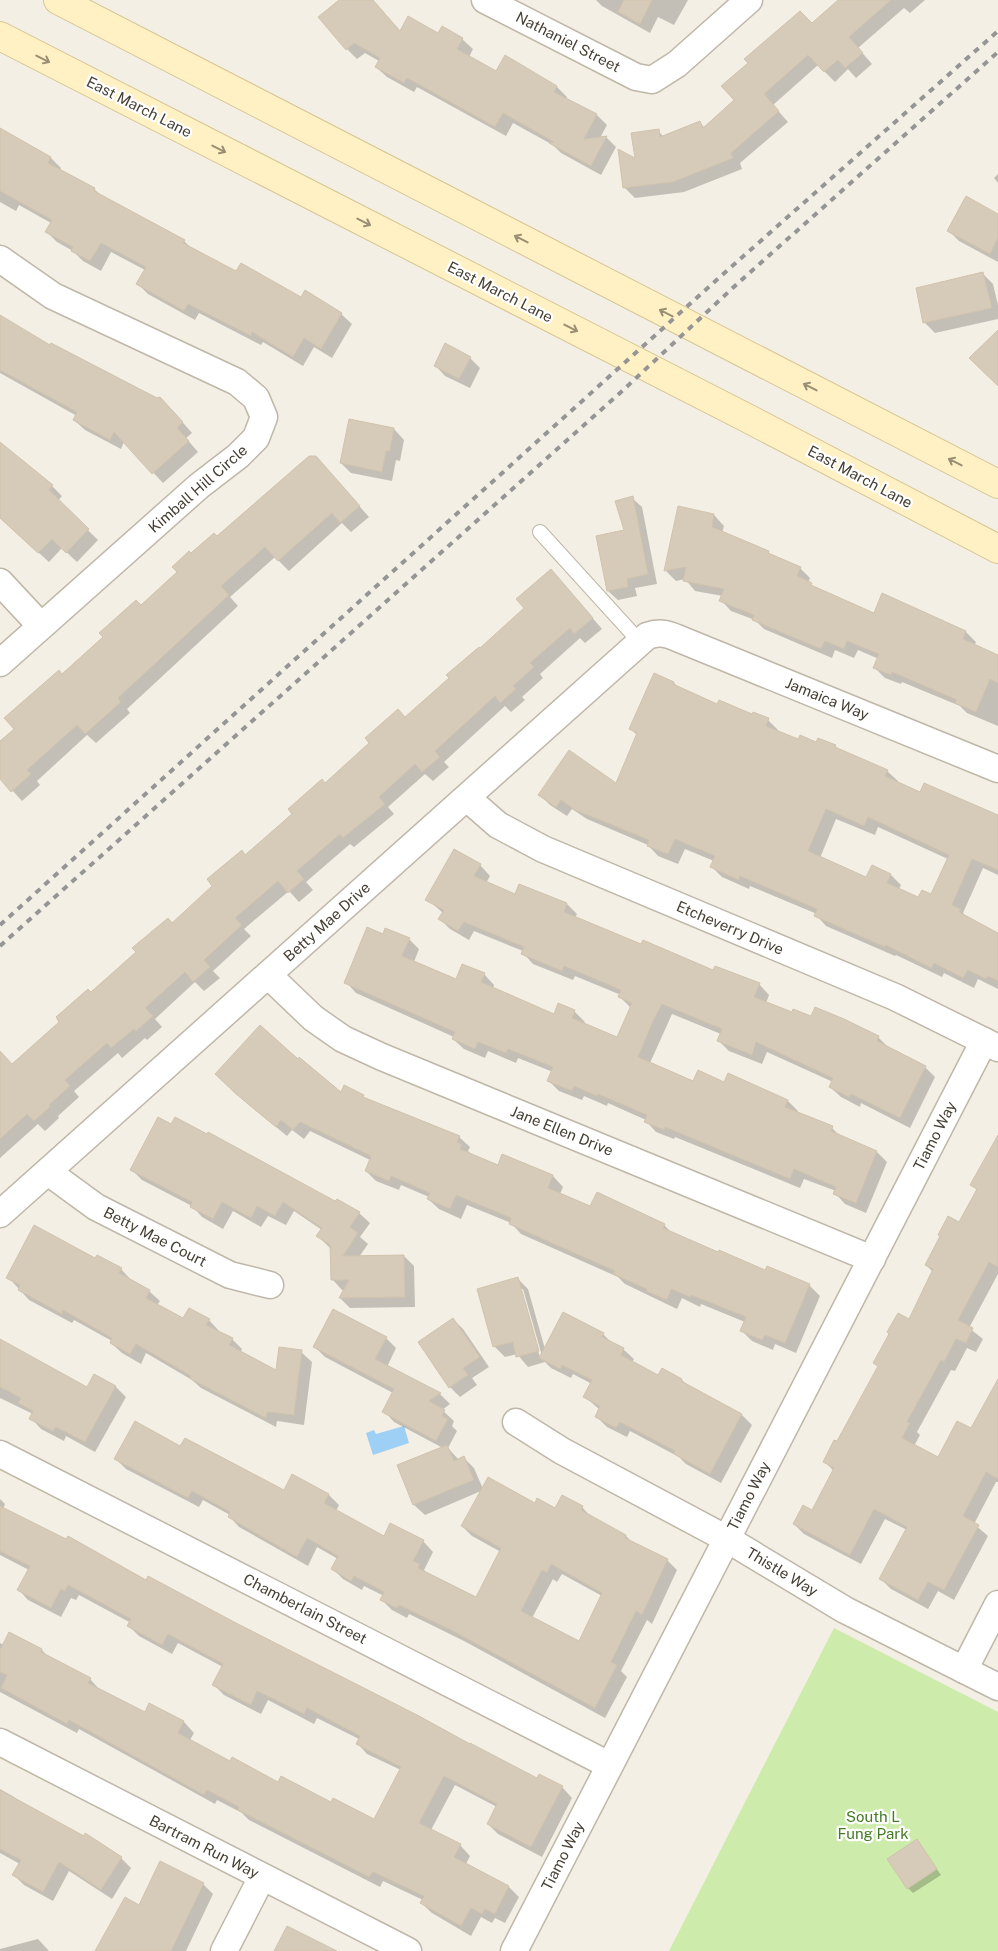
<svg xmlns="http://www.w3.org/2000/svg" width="998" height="1951" font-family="'Public Sans',sans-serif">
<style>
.green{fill:#cdebab}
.water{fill:#9dd0f4}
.shadow{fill:#0003;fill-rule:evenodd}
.building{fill:#d6cbb9;stroke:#d1c3ac;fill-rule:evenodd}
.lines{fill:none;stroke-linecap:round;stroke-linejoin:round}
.lane-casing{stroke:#bfb7a7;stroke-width:16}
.street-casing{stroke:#bfb7a7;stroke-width:29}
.secondary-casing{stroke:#d6c591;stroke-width:30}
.lane{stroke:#fff;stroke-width:14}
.street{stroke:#fff;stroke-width:26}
.secondary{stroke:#fff1c3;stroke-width:28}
.rail{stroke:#959595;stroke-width:4;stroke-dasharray:6 6;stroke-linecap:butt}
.oneway{stroke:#998f74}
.labels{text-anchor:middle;stroke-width:4.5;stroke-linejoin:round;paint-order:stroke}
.street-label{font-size:15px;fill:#463f34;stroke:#fff}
.park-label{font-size:15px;fill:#447b24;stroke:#fff}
</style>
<rect width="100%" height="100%" fill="#f4efe5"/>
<path class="green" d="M834,1628L998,1712V1951H669Z"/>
<path class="water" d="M404,1426L409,1443L373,1455L366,1433L374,1430L376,1434Z"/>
<g class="shadow">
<path d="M340,0H373L401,32L439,34L462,39L473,49L469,57L497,73L506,57L557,87L567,97L566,99L597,115L607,125L600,138L606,137L616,147L601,175L561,153L553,145L513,123L506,136L417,87L414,92L387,77L376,67L379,61L365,53L357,59L347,49Z"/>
<path d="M596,0H688L674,25L658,17L650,33L602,6Z"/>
<path d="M840,0H925L910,13L904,8L858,48L872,64L856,78L848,69L835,82L818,65L773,105L788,122L740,163L742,169L684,192L635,198L625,188L620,151L636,160L658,131L664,137L700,123L705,128Z"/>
<path d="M0,130L51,158L61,168L60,170L94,189L103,197L184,241L193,250L237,273L341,314L352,324L332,358L314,347L303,366L263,342L261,345L199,313L195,320L148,294L138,284L145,270L111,252L101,271L83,261L73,251L57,242L47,232L51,223L19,205L16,211L0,202Z"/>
<path d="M998,174V183L994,178Z"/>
<path d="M998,215V262L959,241L949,231Z"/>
<path d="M983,274L993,284L998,305V319L935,333L925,323L917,289Z"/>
<path d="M0,317L50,347L170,408L192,433L186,438L198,452L163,483L124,442L121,449L85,430L74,420L77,416L0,373Z"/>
<path d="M470,358L480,368L470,388L445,376L435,365Z"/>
<path d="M350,420L394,429L404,440L400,461L396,460L392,481L351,473L341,463Z"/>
<path d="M0,443L52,486L62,496L58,501L98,540L77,562L62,548L49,562L0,518Z"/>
<path d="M316,457L369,517L351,532L342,523L289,571L275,557L230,597L238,606L127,709L130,713L96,743L87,735L37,781L40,785L22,801L0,777V743L16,729L62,675L179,572L174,567L214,534L217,538Z"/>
<path d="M632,498L642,507L657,584L635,588L637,596L618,600L608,591L625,531Z"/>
<path d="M679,508L714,515L724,526L722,533L768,552L772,556L800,568L810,578L808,583L816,589L875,614L966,632L976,642L974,646L998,656V726L967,713L960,706L902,682L901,684L885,678L875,668L879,659L858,650L854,658L835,650L832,658L764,629L755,620L731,611L721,600L723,596L695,591L685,579L676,581L666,571Z"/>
<path d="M561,581L602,629L585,643L580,638L540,674L543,678L522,697L525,700L511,712L505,706L444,762L449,767L433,781L425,774L388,807L394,814L354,847L350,844L306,882L313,890L299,902L289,891L244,929L251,936L213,971L220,978L204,991L195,982L155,1019L162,1027L147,1040L145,1038L122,1058L118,1053L74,1091L79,1097L58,1116L59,1118L45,1131L38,1124L0,1158V1066L12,1065L172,924L325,784L405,719L480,649Z"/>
<path d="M674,683L679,688L718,705L768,720L778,730L777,732L799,741L835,746L838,749L887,771L898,781L897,783L921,794L998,820V875L983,868L963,913L969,919L998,934V989L978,979L974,988L944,973L942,977L896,955L895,956L826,926L816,915L817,914L750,886L749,889L722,877L712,867L714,861L685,849L678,864L658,856L648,845L587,819L572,809L567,816L550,805L540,795L616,785L637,735L631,729ZM836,819L875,835L878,827L948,859L932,896L919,899L899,889L901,885L891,875L867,878L820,858Z"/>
<path d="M480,865L490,876L486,883L516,895L520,885L567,904L577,914L575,918L642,946L714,972L759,984L769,995L766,1003L792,1013L878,1037L889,1048L925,1067L935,1077L910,1128L861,1103L860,1107L841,1097L830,1087L833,1082L767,1052L762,1064L729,1051L719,1041L721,1034L672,1014L650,1063L694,1082L725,1084L728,1075L788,1101L798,1111L797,1113L832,1128L842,1138L877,1152L887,1162L866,1213L845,1204L835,1193L836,1191L804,1179L800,1188L675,1137L674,1139L656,1132L646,1121V1120L608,1103L607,1106L584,1096L582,1100L559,1091L549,1081L553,1072L518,1058L516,1063L488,1051L485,1058L464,1049L453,1039L454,1037L356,993L346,982L384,935L409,939L419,949L414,962L456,981L484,974L494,985L493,988L554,1015L574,1011L585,1022L583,1024L618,1038L631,1008L620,997L621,995L575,976L573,980L533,964L523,953V951L474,931L469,940L450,929L440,919L443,913L427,899Z"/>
<path d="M298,1061L342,1094L363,1096L367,1100L459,1137L470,1147L468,1151L472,1155L499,1166L503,1156L553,1176L563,1187L560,1194L591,1208L664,1225L673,1234L766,1271L809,1285L820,1296L796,1353L775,1344L773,1350L752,1341L741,1330L745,1322L701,1304L700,1307L682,1298L677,1309L625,1284L618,1277L521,1234L511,1223L467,1205L461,1219L439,1209L428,1199L429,1197L401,1185L399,1190L376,1181L366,1171L370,1160L310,1131L304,1139L292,1130L287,1136L248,1104L217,1074Z"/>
<path d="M998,1137V1274L969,1328L983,1339L976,1352L967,1348L955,1371L951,1370L917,1432L920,1435L914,1446L939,1459L972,1430L998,1380V1482H996L974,1524L988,1536L954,1600L938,1591L928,1609L891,1589L881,1579L907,1530L885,1519L861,1564L804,1534L794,1524L813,1511L834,1471L824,1461L837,1443L879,1367L875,1363L910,1320L933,1272L926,1265L959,1224L978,1191L972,1185Z"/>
<path d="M132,1170L336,1203L359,1213L370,1223L360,1237L368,1244L359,1257L404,1256L414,1266L415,1307L350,1308L340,1298L345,1290H342L332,1279L331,1249L318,1236L322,1230L294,1211L286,1225L268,1216L261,1227L233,1211L223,1229L202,1217L192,1206L142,1180Z"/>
<path d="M96,1260L121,1269L131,1280L149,1291L160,1301L157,1305L184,1320H209L219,1331L218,1332L232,1339L242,1349L240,1353L277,1372L301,1352L312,1362L304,1425L277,1421L276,1427L201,1388L192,1380L146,1353L141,1364L122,1353L111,1343L112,1341L74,1320L72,1323L29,1300L8,1277Z"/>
<path d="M518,1279L528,1289L545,1349L603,1334L613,1344L623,1349L634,1359L632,1362L658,1376L682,1380L689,1387L742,1415L752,1425L721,1483L686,1464L679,1457L630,1431L627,1437L607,1427L596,1416L600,1410L585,1397L592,1384L573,1374L571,1378L551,1368L545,1362L528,1367L517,1354L505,1357L495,1347L479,1290ZM520,1289H523L542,1356L540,1357Z"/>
<path d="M453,1319L463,1329L489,1367L472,1378L477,1385L460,1397L450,1387Z"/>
<path d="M386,1338L396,1348L387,1367L440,1394L450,1404L442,1410L454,1421L452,1426L457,1431L448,1448L459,1460L464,1458L474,1468L483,1489L555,1509L582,1507L591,1517L626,1536L633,1543L667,1560L677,1570L652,1624L647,1620L621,1671L627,1677L605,1718L464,1641L409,1614L407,1618L392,1610L382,1600L384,1596L364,1586L362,1590L343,1579L333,1569L338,1559L317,1547L308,1566L239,1527L229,1516L230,1515L203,1500L199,1507L126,1469L116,1459L181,1448L284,1492L329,1495L339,1505L336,1511L384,1538L423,1541L433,1552L424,1570L429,1575L476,1599L501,1552L472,1536L462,1526L481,1491L425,1515L414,1505L399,1466L443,1448L394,1422L384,1411L393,1393L325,1357L315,1347ZM562,1574L602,1596L580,1643L532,1618L553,1579L557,1582Z"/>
<path d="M0,1340L87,1389L94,1376L116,1387L126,1397L95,1452L66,1436L64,1441L41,1429L31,1418L33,1414L0,1398Z"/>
<path d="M0,1499L5,1504L3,1509L235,1625L537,1779L562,1787L572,1798L542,1857L498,1834L488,1824L497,1807L455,1785L431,1830L460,1845L470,1856L466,1864L509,1887L519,1897L505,1923L495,1918L492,1923L481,1917L471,1936L432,1913L421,1903L423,1900L383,1881L380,1887L249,1820L242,1813L217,1800L215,1804L79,1729L77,1733L0,1692V1643L4,1645L10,1634L42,1650L49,1658L90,1679L100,1690L145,1714L150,1705L184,1722L194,1733L190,1740L231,1763L278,1783L374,1821L401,1770L367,1754L357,1743L359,1739L317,1718L314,1724L268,1700L261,1714L224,1695L214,1685L223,1667L178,1643L172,1654L139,1636L129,1626L131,1623L79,1595L76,1600L71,1598L61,1617L28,1600L18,1589L29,1570L0,1555Z"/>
<path d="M0,1789L14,1797L19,1802L84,1837L86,1835L121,1858L131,1868L112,1899L69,1871L53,1901L24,1885L14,1875L20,1864L0,1853Z"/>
<path d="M917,1841L941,1875L913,1893L908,1888Z"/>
<path d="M203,1884L213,1894L186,1951H97L139,1907Z"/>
<path d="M38,1939L49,1951H0V1949Z"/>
</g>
<g class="building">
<path d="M339,0H373L400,31L408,16L438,33L442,26L463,38L457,49L496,71L505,55L557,86L554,92L597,114L584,139L607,136L591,166L549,143L554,142L503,113L495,127L407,78L404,83L375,67L380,58L354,43L346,50L318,17Z"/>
<path d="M624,0H652L640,24L618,12Z"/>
<path d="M838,0H891L849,37L863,53L845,68L838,60L824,72L808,55L764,94L779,111L731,153L733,158L673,182L623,188L618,149L635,158L631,133L659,129L660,137L700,121L703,128L734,100L721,86L748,63L744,59L800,11L812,23Z"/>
<path d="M0,128L51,157L48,163L95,188L94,191L185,240L183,243L236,271L241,263L301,297L305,290L342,313L321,349L304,338L293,357L252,332L251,336L188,304L184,311L136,284L146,267L101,243L90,261L71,251L73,247L45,232L52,220L0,191Z"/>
<path d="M966,196L998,214V238L990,254L947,231Z"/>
<path d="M983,272L992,308L923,323L916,288Z"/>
<path d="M0,315L50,345L51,343L157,398L160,397L183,422L177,428L189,441L152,474L114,432L110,440L73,420L77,412L0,370Z"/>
<path d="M998,330V386L969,358Z"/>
<path d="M445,343L471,357L459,379L434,366Z"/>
<path d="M349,419L394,428L390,451H386L382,472L340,463Z"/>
<path d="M0,442L53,485L49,490L89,529L66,553L52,539L38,553L0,518Z"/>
<path d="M309,456H316L360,506L340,523L332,513L278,561L265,547L221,586L229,595L118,698L121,702L85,734L77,725L27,770L31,774L11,792L0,779V741L14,729L4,718L59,670L62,674L103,637L99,633L136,600L141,605L177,572L172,567L189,551L191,553L214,533L217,536Z"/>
<path d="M633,496L648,574L627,579L628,587L607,591L596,536L624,530L615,501Z"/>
<path d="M678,506L714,514L712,527L769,551L768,553L801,567L797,576L812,583L811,585L874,613L882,593L966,631L963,639L998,655V683L990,679L976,712L955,703L957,700L892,672L891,675L873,668L879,654L847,641L844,649L825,641L821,649L752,620L754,615L719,601L724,589L683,581L686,567L664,571Z"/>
<path d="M551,569L593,618L574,634L570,628L530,663L534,667L513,686L516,689L500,703L495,696L435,751L440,757L422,772L415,764L379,797L385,804L343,838L340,834L297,871L304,879L288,893L278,881L235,918L242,925L204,960L210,967L193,982L185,972L145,1008L153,1016L136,1031L134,1029L111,1048L107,1043L65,1080L70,1086L49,1105L50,1107L34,1121L27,1114L0,1139V1051L12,1064L59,1022L56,1017L88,989L91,992L136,952L132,948L168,918L172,923L212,886L207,879L242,850L245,855L292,814L288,809L322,779L325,783L369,743L365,738L398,709L405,717L449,678L446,675L479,647L480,648L524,608L516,599Z"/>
<path d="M654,673L674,682L673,684L717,704L719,700L752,714L753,712L769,718L766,726L798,739L800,735L816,742L818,738L836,745L835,747L888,770L885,776L920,792L924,783L998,815V870L972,859L952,905L961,909L959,912L998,933V981L988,976L986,979L968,970L963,978L934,963L931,968L886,945L885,947L814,916L817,909L740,876L739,880L710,867L715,856L675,839L668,854L647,846L649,840L575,810L561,800L556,807L538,795L569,750L616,783L637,733L629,729ZM826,809L864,826L868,817L949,855L931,894L922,890L918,897L887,883L891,874L872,865L866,877L808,851Z"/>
<path d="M454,849L481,864L474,876L515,894L519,884L567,903L564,912L641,944L643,940L713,970L715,966L760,983L754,997L792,1012L793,1009L811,1016L815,1007L844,1019L879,1036L877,1041L926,1066L900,1118L851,1094L849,1097L829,1087L833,1078L756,1042L752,1055L717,1041L722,1029L662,1004L654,1019L638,1057L693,1081L698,1070L724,1082L728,1073L788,1100L785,1107L833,1126L831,1131L877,1151L856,1203L833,1194L836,1187L794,1169L790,1179L665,1127L664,1130L644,1122L647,1115L598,1094L597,1096L574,1086L572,1091L547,1081L553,1067L508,1049L506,1053L478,1042L475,1049L452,1039L455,1032L344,983L367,927L383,934L385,928L410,938L402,956L456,979L462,964L485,973L481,982L554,1014L558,1003L575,1010L572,1018L617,1037L632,1003L618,997L621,990L564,966L562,971L521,954L524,947L464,922L458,931L438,919L444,910L425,900Z"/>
<path d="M260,1025L298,1059L299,1057L341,1092L344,1085L364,1095L363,1097L460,1136L457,1142L462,1144L460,1149L498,1165L502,1154L553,1175L548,1188L590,1206L597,1192L665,1224L663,1228L718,1252L719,1250L765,1270L767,1266L810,1284L785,1343L765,1335L762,1340L740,1331L746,1317L691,1295L690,1297L671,1289L667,1300L646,1291L647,1289L613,1274L615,1271L509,1224L511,1218L456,1195L450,1209L427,1199L430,1193L391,1176L389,1181L365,1171L371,1156L300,1122L293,1130L281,1120L276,1127L236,1094L215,1074Z"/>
<path d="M158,1117L171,1124L175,1117L207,1134L208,1132L335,1201L337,1199L360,1212L350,1227L358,1233L343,1256L404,1255L405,1297L339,1298L349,1280H331L330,1245L316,1236L322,1228L283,1202L275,1216L257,1206L251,1218L222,1202L213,1219L190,1207L192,1202L130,1170Z"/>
<path d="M998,1135V1267L989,1262L958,1320L973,1328L966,1343L956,1339L944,1362L941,1360L907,1422L910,1423L902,1438L938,1457L957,1421L971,1428L998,1379V1479L986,1472L963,1516L979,1525L944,1590L928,1582L918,1600L879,1579L907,1527L874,1509L850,1555L793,1524L803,1505L812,1510L834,1468L823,1462L834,1440L837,1441L878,1366L873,1363L889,1334L887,1332L898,1313L909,1319L933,1269L925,1265L940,1236L938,1235L948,1216L959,1222L977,1189L970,1185Z"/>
<path d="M34,1225L95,1258L97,1255L122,1268L119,1273L150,1290L146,1298L183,1318L189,1308L210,1319L206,1325L233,1338L229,1345L276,1370L279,1347L302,1350L294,1415L267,1412L266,1418L189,1378L191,1376L136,1344L130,1354L110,1343L112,1338L63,1310L62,1314L18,1290L20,1285L6,1278Z"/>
<path d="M518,1277L539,1351L516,1357L513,1342L493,1347L477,1289Z"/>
<path d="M333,1309L387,1337L375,1359L441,1393L429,1401L445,1410L442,1416L448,1419L436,1441L382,1412L394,1389L313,1347Z"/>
<path d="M563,1312L604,1333L602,1337L624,1348L621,1355L658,1375L662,1368L682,1379L681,1381L742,1414L710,1474L674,1454L675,1451L620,1422L616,1428L595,1417L600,1406L583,1397L592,1380L562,1365L560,1369L539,1358Z"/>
<path d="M453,1318L480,1357L463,1368L468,1375L449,1388L418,1342Z"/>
<path d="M0,1339L87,1387L94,1374L116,1386L85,1442L56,1427L53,1431L29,1419L33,1411L18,1403L21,1398L0,1387Z"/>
<path d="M135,1421L180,1446L185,1438L284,1490L292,1474L329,1494L324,1503L384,1536L390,1523L424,1540L413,1561L420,1564L418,1568L476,1597L501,1548L461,1526L488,1477L535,1503L537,1498L555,1508L562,1495L583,1506L581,1510L626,1535L625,1538L668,1559L642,1615L636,1611L611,1662L617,1665L595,1708L453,1631L399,1605L397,1608L380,1600L384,1592L354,1576L351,1581L331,1569L338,1556L307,1538L297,1557L228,1517L230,1512L192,1491L188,1498L114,1459ZM551,1564L602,1593L579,1641L521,1611L542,1570L547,1573Z"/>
<path d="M447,1445L454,1461L464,1456L474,1480L413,1505L397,1465Z"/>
<path d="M0,1506L66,1539L68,1536L146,1580L148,1576L236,1623L419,1716L470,1744V1743L537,1778L539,1774L563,1786L531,1847L487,1824L497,1804L444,1776L419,1823L461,1844L454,1857L509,1886L495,1914L485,1909L482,1914L471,1908L461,1926L420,1903L424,1896L373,1872L369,1877L238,1810L239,1807L207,1790L204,1795L69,1720L67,1724L1,1688L7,1675L0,1672V1650L9,1632L42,1649L41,1652L91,1678L88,1683L145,1712L149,1703L184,1721L178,1733L230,1761L232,1757L278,1782L281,1776L331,1802L333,1798L374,1819L401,1767L356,1744L360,1736L307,1708L304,1714L257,1691L251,1705L212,1685L223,1664L168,1634L162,1645L127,1626L131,1619L68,1585L65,1591L61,1589L51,1608L17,1590L30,1566L0,1551Z"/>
<path d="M0,1790L84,1836L85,1833L122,1857L101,1890L59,1862L43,1892L12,1875L21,1860L0,1849Z"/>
<path d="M917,1839L937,1869L907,1889L887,1859Z"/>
<path d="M160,1861L204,1883L171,1951H95L125,1897L139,1905Z"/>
<path d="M287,1926L337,1951H274Z"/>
</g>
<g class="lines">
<defs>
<path id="lane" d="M540,532L640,642"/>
<g id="street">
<path d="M485,0L636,77L652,80L677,64L749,0"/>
<path d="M0,259L53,296L237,382L256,398L264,417L256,438L238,456L199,486L0,663"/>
<path d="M0,582L41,626"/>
<path d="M467,798L498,825L543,849L895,997L998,1048"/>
<path d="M268,975L313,1018L343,1039L382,1057L872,1259"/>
<path d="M48,1172L96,1207L230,1275L270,1285"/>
<path d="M0,1214L647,636C658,632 666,633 677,638L998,769"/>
<path d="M516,1422L562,1451L727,1539L845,1610L998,1687"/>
<path d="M0,1454L609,1765"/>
<path d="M964,1670L998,1604"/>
<path d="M0,1742L408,1951"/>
<path d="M224,1951L262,1877"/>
<path d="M514,1951L984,1041"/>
</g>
<g id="secondary">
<path d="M58,0L998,484"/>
<path d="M0,36L747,418L998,549"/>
</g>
</defs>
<use href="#lane" class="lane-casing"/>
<use href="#street" class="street-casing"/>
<use href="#secondary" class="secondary-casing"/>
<use href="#lane" class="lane"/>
<use href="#street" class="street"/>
<use href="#secondary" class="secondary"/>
<g class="rail">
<path d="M0,925L721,276L998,31"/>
<path d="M0,946L620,393L737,284L998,52"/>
</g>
</g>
<defs><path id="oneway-shaft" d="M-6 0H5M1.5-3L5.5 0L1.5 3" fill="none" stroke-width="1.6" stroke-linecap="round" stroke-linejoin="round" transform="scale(1.25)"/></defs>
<g class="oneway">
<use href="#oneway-shaft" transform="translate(43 59) rotate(27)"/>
<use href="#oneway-shaft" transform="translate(219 149) rotate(27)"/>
<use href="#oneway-shaft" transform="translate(364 222) rotate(27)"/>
<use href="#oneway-shaft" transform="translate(521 239) rotate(-153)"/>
<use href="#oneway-shaft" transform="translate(666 313) rotate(-153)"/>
<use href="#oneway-shaft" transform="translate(571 328) rotate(27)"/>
<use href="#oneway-shaft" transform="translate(810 387) rotate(-153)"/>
<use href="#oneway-shaft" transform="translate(955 462) rotate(-153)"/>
</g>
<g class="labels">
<g class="street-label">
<text transform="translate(568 42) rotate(27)" y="5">Nathaniel Street</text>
<text transform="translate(139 107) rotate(27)" y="5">East March Lane</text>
<text transform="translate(500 292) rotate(27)" y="5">East March Lane</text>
<text transform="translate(860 477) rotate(28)" y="5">East March Lane</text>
<text transform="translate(198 489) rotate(-41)" y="5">Kimball Hill Circle</text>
<text transform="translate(827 699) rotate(22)" y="5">Jamaica Way</text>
<text transform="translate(327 922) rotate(-42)" y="5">Betty Mae Drive</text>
<text transform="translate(730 928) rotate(23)" y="5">Etcheverry Drive</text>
<text transform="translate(562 1131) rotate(22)" y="5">Jane Ellen Drive</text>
<text transform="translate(935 1136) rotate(-63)" y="5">Tiamo Way</text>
<text transform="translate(155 1237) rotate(27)" y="5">Betty Mae Court</text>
<text transform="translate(749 1496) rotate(-63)" y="5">Tiamo Way</text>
<text transform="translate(782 1572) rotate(31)" y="5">Thistle Way</text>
<text transform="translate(305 1609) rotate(27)" y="5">Chamberlain Street</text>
<text transform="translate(204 1847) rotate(27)" y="5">Bartram Run Way</text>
<text transform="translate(563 1856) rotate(-63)" y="5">Tiamo Way</text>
</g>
<g class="park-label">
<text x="873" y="1822">South L<tspan x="873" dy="17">Fung Park</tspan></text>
</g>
</g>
</svg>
